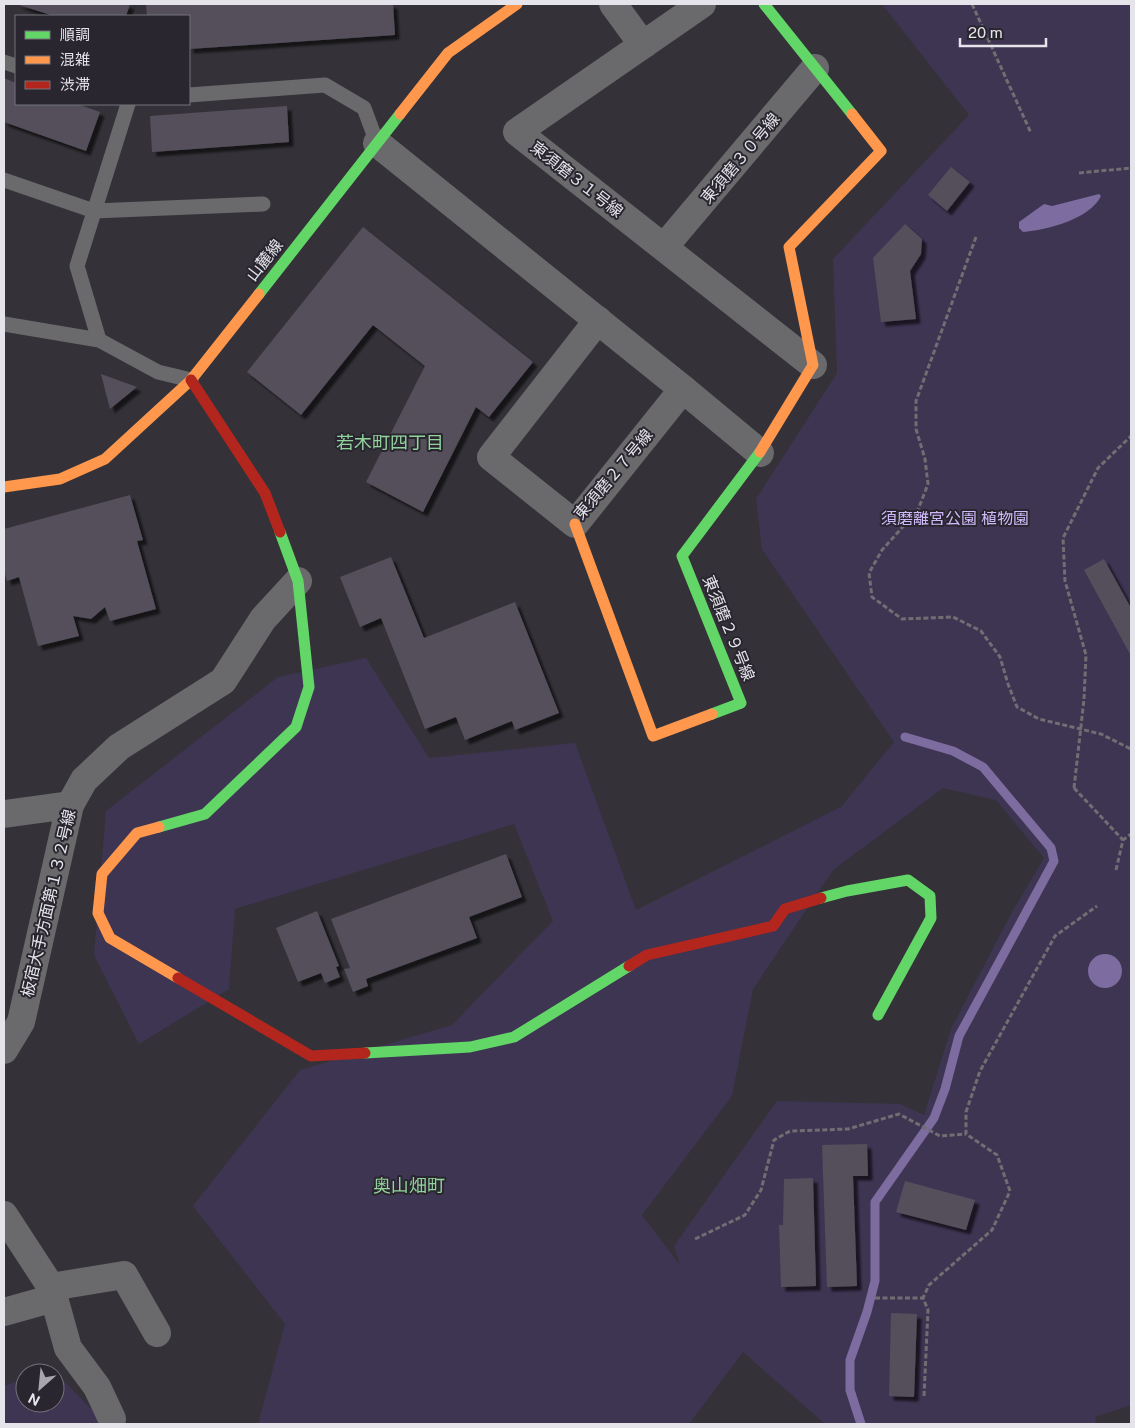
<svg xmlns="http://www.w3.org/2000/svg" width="1135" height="1428" font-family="'Public Sans','Noto Sans JP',sans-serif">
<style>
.green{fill:#3e3553;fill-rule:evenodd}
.water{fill:#7d6c9f}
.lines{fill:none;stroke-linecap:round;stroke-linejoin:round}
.stream{stroke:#7d6c9f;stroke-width:9}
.building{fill:#544f5c;filter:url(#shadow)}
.path{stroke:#706e72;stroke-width:3;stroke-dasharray:5 2.5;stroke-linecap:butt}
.lane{stroke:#6a696c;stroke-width:15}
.street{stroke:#6a696c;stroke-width:28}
.fast{stroke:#63d668;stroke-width:11}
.slow{stroke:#ff974d;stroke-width:11}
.jam{stroke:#b3261e;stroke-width:11}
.path-bridge{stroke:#706e72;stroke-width:3;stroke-dasharray:5 2.5;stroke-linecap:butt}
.labels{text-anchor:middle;stroke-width:4;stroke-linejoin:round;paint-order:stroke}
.street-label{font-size:16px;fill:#e6e4eb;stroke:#29262f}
.park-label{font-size:16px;fill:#cfbafb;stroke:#29262f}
.neighbourhood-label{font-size:18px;fill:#92d29d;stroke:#29262f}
</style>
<defs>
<filter id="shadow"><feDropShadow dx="4.5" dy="4.5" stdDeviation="1" flood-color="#0009"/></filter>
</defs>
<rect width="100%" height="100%" fill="#343238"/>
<g class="green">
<path d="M882,4H1131V1405L1095,1417L1096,1424H825L743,1352L689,1424H258L285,1324L193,1206L300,1070L452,1025L553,921L514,824L235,909L229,989L139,1044L94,955L106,811L278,677L366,658L429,758L575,743L636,910L841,807L894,742L762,549L756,499L837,373L833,259L969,115ZM943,788L996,800L1044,858L1012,912L951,1029L924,1115L900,1104L777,1101L674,1246L680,1265L642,1215L732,1096L753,989L833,870Z"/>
<path d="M53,1370L106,1424H4V1386L25,1379V1403H55V1373H44Z"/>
</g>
<g class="water">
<path d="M1099,194L1101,196C1090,219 1047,230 1023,232L1019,228V222L1044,204L1052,206Z"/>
<circle cx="1105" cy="971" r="17"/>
</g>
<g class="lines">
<path class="stream" d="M861,1424L850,1390V1360L867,1312L875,1281V1202L934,1118L945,1089L959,1036L1054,861L1051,848L983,767L953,751L905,737"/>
</g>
<g class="building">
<path d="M16,4H130L126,16H54Z"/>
<path d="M146,4H393L395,35L189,49V16H147Z"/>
<path d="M4,78L16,83V104H77L100,112L86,151L4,122Z"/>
<path d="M287,106L289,142L152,152L150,116Z"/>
<path d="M951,167L970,182L947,211L928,195Z"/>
<path d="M905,224L922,239L921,254L910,271L916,319L881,322L873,258Z"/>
<path d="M363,227L533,362L489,417L476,407L423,512L366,482L425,366L373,325L301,415L247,372Z"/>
<path d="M101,374L137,387L110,409Z"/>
<path d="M130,495L143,540L137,541L156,609L110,621L105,607L91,619L73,616L79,636L38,646L19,577L7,581L4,570V529Z"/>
<path d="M391,557L424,638L515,602L559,713L515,730L512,721L465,740L456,717L425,729L381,618L360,627L340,577Z"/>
<path d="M1104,559L1131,608V656L1084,570Z"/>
<path d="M506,854L522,897L469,917L477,938L366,979L368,986L353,992L344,969L350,968L331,919Z"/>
<path d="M317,911L339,966L336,967L340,977L325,983L321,973L298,982L276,928Z"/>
<path d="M867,1144L868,1176H853L857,1286L827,1287L822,1145Z"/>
<path d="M813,1178L816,1286L781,1287L779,1225H783L784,1179Z"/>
<path d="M905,1181L975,1200L966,1230L896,1212Z"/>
<path d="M891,1313L917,1314L914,1397L889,1396Z"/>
</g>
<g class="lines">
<g class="path">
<path d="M972,4L1031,133"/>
<path d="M1079,173L1131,168"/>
<path d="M976,237L916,401V429L925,459L928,484L918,510L882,550L869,573L872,597L902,619L953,617L981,631L1000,657L1008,684L1017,707L1039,719L1101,734L1131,749"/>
<path d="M1084,699L1086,655L1065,581L1063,538L1098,468L1131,436"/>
<path d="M1074,788L1123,840"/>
<path d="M1116,870L1123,840L1131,834"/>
<path d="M695,1239L745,1215L761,1190L774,1140L790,1131L848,1129L899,1114L940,1136L966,1134"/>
<path d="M875,1298H923"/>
<path d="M924,1396L928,1310L923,1298L929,1285L992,1230L1010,1191L997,1155L966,1134V1112L980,1071L1055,936L1097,906"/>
</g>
<g class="lane">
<path d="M4,62L16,66"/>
<path d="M189,95L325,85L364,108L377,143"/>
<path d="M4,180L94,211L263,204"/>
<path d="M4,324L99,340L158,372L191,380"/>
<path d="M99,340L77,266L128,104"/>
</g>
<g class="street">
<path d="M613,4L643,45"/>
<path d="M702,4L517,132L813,365"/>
<path d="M377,143L683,389L760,453"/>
<path d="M664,247L815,68"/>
<path d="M598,320L491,457L575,524L683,389"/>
<path d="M4,814L70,805"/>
<path d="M4,1050L21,1022L70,805L84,780L119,747L223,681L263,619L298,581"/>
<path d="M4,1215L51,1287L68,1348L97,1387L112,1419"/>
<path d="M51,1287L124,1275L157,1333"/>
<path d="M4,1312L54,1298"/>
</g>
<g class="fast">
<path d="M764,4L852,114"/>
<path d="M259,294L400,114"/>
<path d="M712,714L741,703L682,556L760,452"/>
<path d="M159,827L205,814L296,727L309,687L298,581L280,532"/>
<path d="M821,898L847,891L908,880L930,896L931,918L878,1015"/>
<path d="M365,1053L470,1047L514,1037L629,966"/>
</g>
<g class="slow">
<path d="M400,114L448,53L517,4"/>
<path d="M760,452L813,365L789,247L881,151L852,114"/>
<path d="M4,487L60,479L105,459L191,380L259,294"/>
<path d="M575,524L653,736L712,714"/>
<path d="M159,827L137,833L102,874L98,913L110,938L178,978"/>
</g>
<g class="jam">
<path d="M191,380L265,493L280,532"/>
<path d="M629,966L647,955L773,926L785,909L821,898"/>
<path d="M178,978L311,1056L365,1053"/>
</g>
<path class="path-bridge" d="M1074,788L1084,699"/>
</g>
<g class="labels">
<g class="street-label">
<text transform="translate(740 158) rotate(-50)" y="6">東須磨３０号線</text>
<text transform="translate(577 179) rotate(38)" y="6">東須磨３１号線</text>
<text transform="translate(264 260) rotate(-52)" y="6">山麓線</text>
<text transform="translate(613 474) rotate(-50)" y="6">東須磨２７号線</text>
<text transform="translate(729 628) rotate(68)" y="6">東須磨２９号線</text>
<text transform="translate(48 903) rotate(-77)" y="6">板宿大手方面第１３２号線</text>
</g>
<g class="park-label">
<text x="955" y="524">須磨離宮公園 植物園</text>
</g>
<g class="neighbourhood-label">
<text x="390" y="449">若木町四丁目</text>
<text x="409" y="1192">奥山畑町</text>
</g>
</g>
<rect width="1135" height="1428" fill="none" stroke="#e6e4eb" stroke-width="10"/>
<rect x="15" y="15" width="175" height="90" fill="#29262f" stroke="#75727a"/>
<rect x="25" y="31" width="25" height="8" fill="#63d668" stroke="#75727a"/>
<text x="60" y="40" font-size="15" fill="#e6e4eb">順調</text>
<rect x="25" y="56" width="25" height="8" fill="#ff974d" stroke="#75727a"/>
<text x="60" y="65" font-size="15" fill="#e6e4eb">混雑</text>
<rect x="25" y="81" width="25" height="8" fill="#b3261e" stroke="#75727a"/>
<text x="60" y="90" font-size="15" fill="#e6e4eb">渋滞</text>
<g transform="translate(40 1388) rotate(207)"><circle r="24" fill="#29262f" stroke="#75727a"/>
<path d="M0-4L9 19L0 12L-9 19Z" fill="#a8a6ac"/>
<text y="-8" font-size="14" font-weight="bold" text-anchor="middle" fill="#e6e4eb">N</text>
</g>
<path d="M960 38v8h86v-8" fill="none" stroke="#e6e4eb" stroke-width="2.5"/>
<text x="968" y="38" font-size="15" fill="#e6e4eb" stroke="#29262f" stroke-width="4" paint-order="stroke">20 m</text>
</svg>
